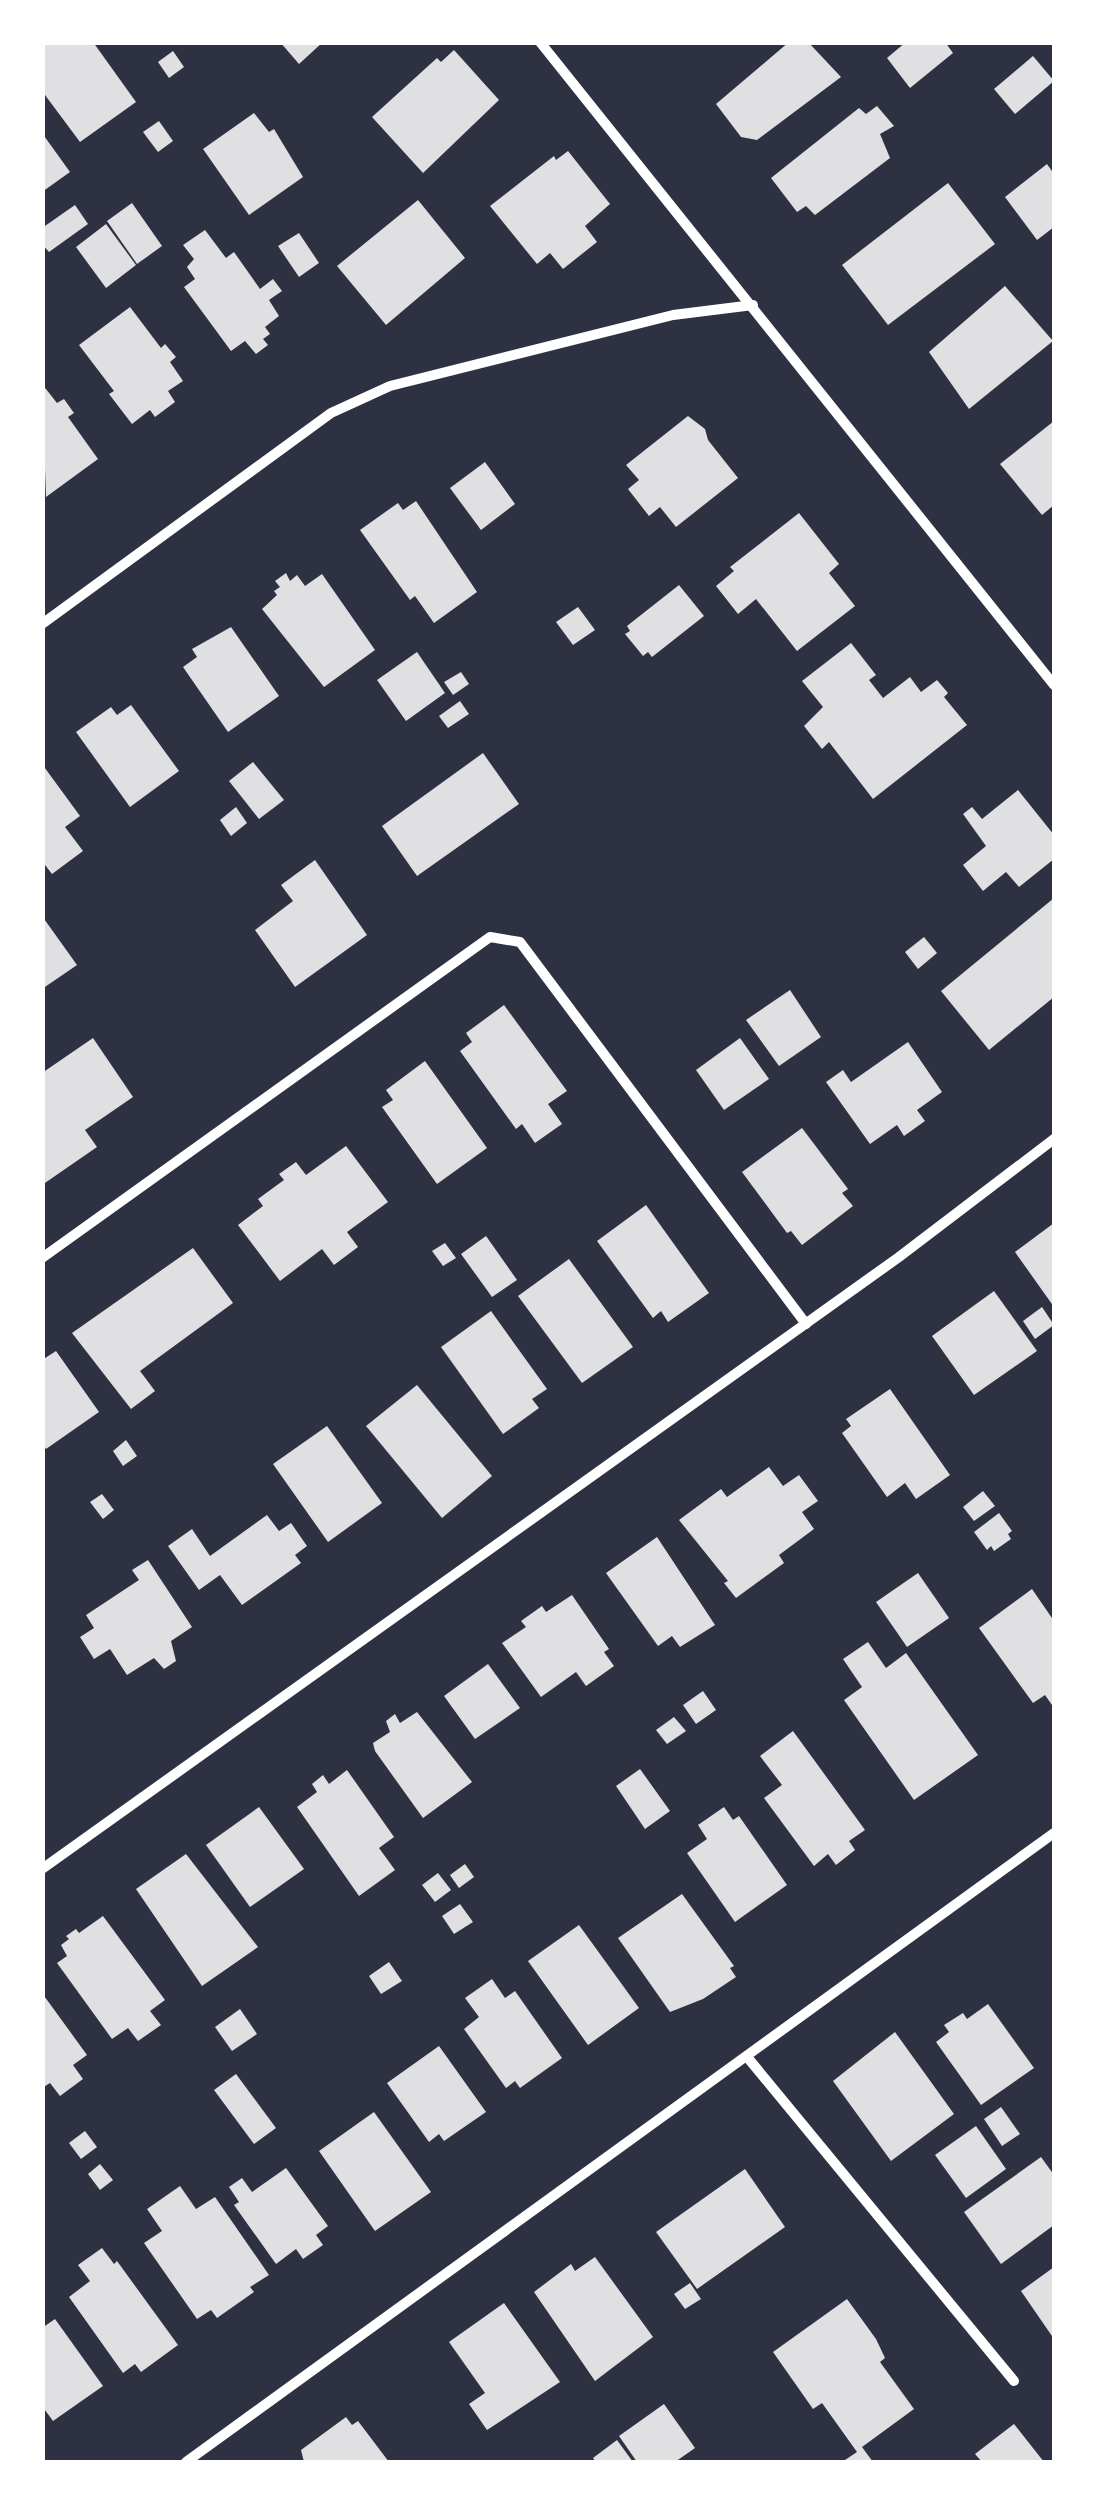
<svg xmlns="http://www.w3.org/2000/svg" width="1097" height="2505" font-family="Spectral,serif">
<style>
.building{fill:#e0e0e3}
.lines{fill:none;stroke-linecap:round;stroke-linejoin:round}
.minor{stroke:#fff;stroke-width:10}
</style>
<rect width="100%" height="100%" fill="#2d3142"/>
<g class="building">
<path d="M42,42H93L136,102L80,142L42,91Z"/>
<path d="M280,42H323L299,64Z"/>
<path d="M789,42H808L841,77L757,140L741,137L716,104Z"/>
<path d="M906,42H945L953,53L910,88L887,58Z"/>
<path d="M454,50L499,100L423,173L372,117L437,58L441,62Z"/>
<path d="M173,51L184,67L169,78L158,62Z"/>
<path d="M1033,56L1054,81L1015,114L994,89Z"/>
<path d="M877,106L894,126L880,134L890,158L815,215L806,206L797,212L771,178L859,108L866,114Z"/>
<path d="M254,113L269,132L274,129L303,177L249,215L203,149Z"/>
<path d="M159,121L173,141L158,152L143,132Z"/>
<path d="M42,133L70,172L42,192Z"/>
<path d="M568,151L610,204L585,226L597,242L563,269L550,253L537,264L490,206L554,156L556,160Z"/>
<path d="M1047,164L1054,174V227L1037,240L1005,197Z"/>
<path d="M948,183L995,244L888,325L842,265Z"/>
<path d="M418,200L465,258L386,325L337,266Z"/>
<path d="M132,203L162,246L137,264L107,221Z"/>
<path d="M75,205L88,224L49,252L42,244V228Z"/>
<path d="M106,224L136,265L106,288L76,247Z"/>
<path d="M205,230L226,258L234,252L260,289L273,279L282,291L269,300L279,316L265,327L270,334L263,339L268,345L256,354L245,341L231,351L184,287L195,279L187,267L194,259L183,245Z"/>
<path d="M299,233L319,263L299,277L278,246Z"/>
<path d="M1005,286L1053,341L969,409L929,352Z"/>
<path d="M130,307L161,348L165,344L176,357L170,362L183,381L168,391L175,402L155,417L150,410L132,424L109,394L114,391L79,345Z"/>
<path d="M42,384L57,403L64,399L74,413L68,417L98,459L46,497Z"/>
<path d="M688,416L705,429L708,440L738,478L676,527L660,507L649,516L628,489L639,480L626,465Z"/>
<path d="M1054,421V505L1042,515L1000,464Z"/>
<path d="M485,462L515,504L481,530L450,488Z"/>
<path d="M416,501L477,592L434,623L415,596L410,600L360,530L398,503L403,510Z"/>
<path d="M799,513L839,564L829,573L855,606L797,651L756,599L738,614L716,586L734,571L730,567Z"/>
<path d="M286,573L290,581L297,575L305,586L322,574L375,650L324,687L262,609L277,595L274,591L280,587L275,581Z"/>
<path d="M679,585L704,616L652,657L648,652L643,656L625,634L630,631L627,626Z"/>
<path d="M578,607L595,630L573,645L556,622Z"/>
<path d="M231,627L279,696L228,732L183,667L197,657L192,649Z"/>
<path d="M851,643L876,675L869,680L883,698L910,677L921,692L937,680L948,693L944,697L967,725L873,799L829,742L822,749L804,726L823,707L802,681Z"/>
<path d="M417,652L445,693L406,721L377,680Z"/>
<path d="M461,672L469,684L453,695L444,682Z"/>
<path d="M460,701L469,714L448,728L439,716Z"/>
<path d="M131,705L179,771L130,807L76,732L111,707L117,715Z"/>
<path d="M483,753L519,804L417,876L382,826Z"/>
<path d="M253,762L284,800L259,819L229,781Z"/>
<path d="M42,764L80,816L65,827L83,851L52,874L42,861Z"/>
<path d="M1018,790L1054,835V859L1019,887L1006,872L983,891L963,865L986,846L963,814L972,807L982,819Z"/>
<path d="M236,807L247,823L231,836L220,820Z"/>
<path d="M315,860L367,935L295,987L255,930L293,901L281,885Z"/>
<path d="M1054,898V997L989,1050L941,991Z"/>
<path d="M42,916L77,965L42,989Z"/>
<path d="M924,937L937,953L918,969L905,952Z"/>
<path d="M790,990L821,1037L779,1066L746,1020Z"/>
<path d="M504,1005L567,1091L548,1104L562,1124L535,1143L522,1124L516,1129L460,1051L472,1042L466,1033Z"/>
<path d="M93,1038L133,1097L85,1130L97,1147L42,1185V1073Z"/>
<path d="M740,1038L769,1079L724,1110L696,1070Z"/>
<path d="M908,1042L942,1092L917,1110L925,1121L904,1136L897,1125L870,1144L826,1082L843,1070L851,1082Z"/>
<path d="M425,1061L487,1148L437,1184L382,1107L393,1100L386,1090Z"/>
<path d="M802,1128L848,1189L842,1193L853,1206L802,1245L791,1231L787,1233L742,1172Z"/>
<path d="M346,1146L388,1202L347,1232L358,1247L334,1265L322,1249L280,1281L238,1225L263,1206L258,1199L284,1180L279,1174L296,1162L306,1175Z"/>
<path d="M646,1205L709,1293L668,1322L661,1311L653,1318L597,1241Z"/>
<path d="M1054,1223V1307L1015,1252Z"/>
<path d="M486,1236L517,1280L492,1297L461,1254Z"/>
<path d="M445,1243L456,1258L443,1266L432,1251Z"/>
<path d="M193,1248L233,1303L140,1371L155,1391L131,1409L72,1333Z"/>
<path d="M569,1259L633,1347L582,1383L518,1296Z"/>
<path d="M994,1291L1037,1351L974,1395L932,1336Z"/>
<path d="M1042,1307L1054,1325L1035,1339L1023,1321Z"/>
<path d="M491,1311L547,1389L532,1399L539,1408L503,1434L441,1347Z"/>
<path d="M56,1351L99,1412L46,1449L42,1443V1360Z"/>
<path d="M417,1385L492,1476L442,1518L366,1426Z"/>
<path d="M890,1389L950,1475L916,1499L905,1483L887,1497L842,1433L851,1426L846,1419Z"/>
<path d="M327,1426L382,1503L328,1542L273,1464Z"/>
<path d="M126,1440L137,1456L123,1466L113,1451Z"/>
<path d="M769,1467L783,1486L799,1475L818,1501L802,1512L814,1529L779,1555L784,1563L736,1598L724,1583L728,1581L679,1520L721,1489L727,1497Z"/>
<path d="M983,1491L995,1506L974,1521L963,1507Z"/>
<path d="M102,1494L114,1510L103,1519L90,1502Z"/>
<path d="M999,1513L1012,1531L1008,1534L1011,1539L994,1551L991,1546L987,1550L974,1532Z"/>
<path d="M267,1515L279,1531L291,1523L307,1546L295,1555L301,1563L242,1605L220,1575L199,1590L168,1546L192,1529L210,1556Z"/>
<path d="M657,1537L715,1625L680,1647L672,1636L658,1646L606,1573Z"/>
<path d="M148,1560L192,1627L171,1641L176,1661L164,1669L154,1658L127,1675L110,1649L94,1659L80,1637L94,1628L86,1615L139,1580L132,1570Z"/>
<path d="M918,1573L949,1618L907,1647L876,1602Z"/>
<path d="M1032,1589L1054,1621L1052,1705L1045,1695L1033,1703L979,1628Z"/>
<path d="M572,1595L609,1649L604,1652L614,1666L586,1686L576,1672L541,1697L502,1643L526,1627L521,1621L542,1606L546,1612Z"/>
<path d="M868,1642L886,1668L906,1653L978,1755L914,1800L844,1700L862,1687L843,1659Z"/>
<path d="M488,1664L520,1708L475,1739L444,1696Z"/>
<path d="M703,1691L716,1710L696,1724L683,1705Z"/>
<path d="M417,1712L472,1782L423,1818L375,1751L373,1743L390,1732L386,1721L395,1714L400,1723Z"/>
<path d="M674,1717L686,1731L667,1744L656,1730Z"/>
<path d="M793,1731L865,1830L849,1841L855,1850L836,1865L828,1854L814,1866L764,1798L782,1785L760,1756Z"/>
<path d="M640,1769L670,1811L645,1829L616,1786Z"/>
<path d="M347,1770L394,1837L379,1848L395,1870L359,1896L297,1807L317,1792L312,1784L323,1775L329,1784Z"/>
<path d="M259,1807L304,1869L250,1907L206,1845Z"/>
<path d="M724,1807L733,1820L739,1816L787,1885L735,1922L687,1853L707,1839L698,1825Z"/>
<path d="M186,1854L258,1947L202,1986L136,1889Z"/>
<path d="M465,1864L474,1877L459,1888L450,1875Z"/>
<path d="M438,1873L451,1890L435,1902L422,1885Z"/>
<path d="M682,1894L734,1966L730,1968L736,1977L703,1999L670,2012L618,1938Z"/>
<path d="M460,1904L473,1922L454,1934L442,1916Z"/>
<path d="M103,1916L165,2000L150,2011L161,2025L138,2041L128,2028L112,2039L57,1963L67,1956L61,1945L69,1939L66,1936L76,1929L79,1933Z"/>
<path d="M579,1925L639,2008L588,2045L528,1961Z"/>
<path d="M389,1962L402,1981L381,1994L369,1976Z"/>
<path d="M492,1979L505,1998L515,1991L562,2058L520,2088L515,2081L506,2088L464,2029L479,2017L465,1998Z"/>
<path d="M42,1993L87,2055L73,2065L83,2079L60,2096L50,2083L42,2088Z"/>
<path d="M988,2004L1034,2068L981,2105L936,2042L949,2032L944,2025L963,2013L967,2019Z"/>
<path d="M240,2009L257,2034L232,2051L215,2027Z"/>
<path d="M895,2032L954,2114L891,2161L833,2081Z"/>
<path d="M439,2046L486,2112L444,2141L439,2134L429,2142L387,2083Z"/>
<path d="M236,2074L276,2128L254,2144L214,2090Z"/>
<path d="M1001,2107L1020,2134L1002,2146L984,2119Z"/>
<path d="M374,2112L431,2192L375,2231L319,2151Z"/>
<path d="M976,2126L1006,2169L966,2198L935,2155Z"/>
<path d="M85,2131L97,2147L81,2159L69,2143Z"/>
<path d="M1041,2157L1054,2175V2225L1001,2264L964,2212Z"/>
<path d="M100,2164L113,2180L100,2190L88,2174Z"/>
<path d="M286,2168L328,2226L316,2235L323,2245L303,2259L296,2249L276,2264L234,2205L239,2202L229,2187L242,2178L252,2192Z"/>
<path d="M745,2169L785,2227L697,2289L656,2232Z"/>
<path d="M180,2186L196,2209L215,2197L269,2275L250,2287L254,2292L217,2318L211,2310L197,2319L144,2243L162,2231L147,2209Z"/>
<path d="M102,2248L114,2264L117,2261L178,2345L141,2372L135,2364L123,2373L69,2297L90,2281L78,2265Z"/>
<path d="M595,2257L653,2337L595,2381L534,2292L571,2264L575,2271Z"/>
<path d="M1054,2267V2339L1021,2291Z"/>
<path d="M690,2283L701,2299L685,2309L674,2294Z"/>
<path d="M847,2299L876,2339L885,2358L880,2362L914,2409L862,2447L873,2462H842L857,2452L822,2403L813,2409L773,2352Z"/>
<path d="M504,2303L560,2382L487,2430L469,2404L485,2393L449,2342Z"/>
<path d="M55,2319L103,2386L53,2421L42,2406V2328Z"/>
<path d="M664,2404L695,2448L675,2462H637L619,2436Z"/>
<path d="M346,2417L352,2425L358,2421L389,2462H304L301,2450Z"/>
<path d="M1014,2424L1044,2462H982L975,2454Z"/>
<path d="M617,2440L633,2462H596L593,2458Z"/>
</g>
<g class="lines">
<g class="minor">
<path d="M540,42L1054,685"/>
<path d="M42,624L331,413L390,386L673,315L753,305"/>
<path d="M42,1258L490,937L520,942L806,1324"/>
<path d="M42,1869L899,1257L1054,1139"/>
<path d="M748,2058L1014,2381"/>
<path d="M186,2462L1054,1833"/>
</g>
</g>
<rect width="1097" height="2505" fill="none" stroke="#ffffff" stroke-width="90"/>
</svg>
